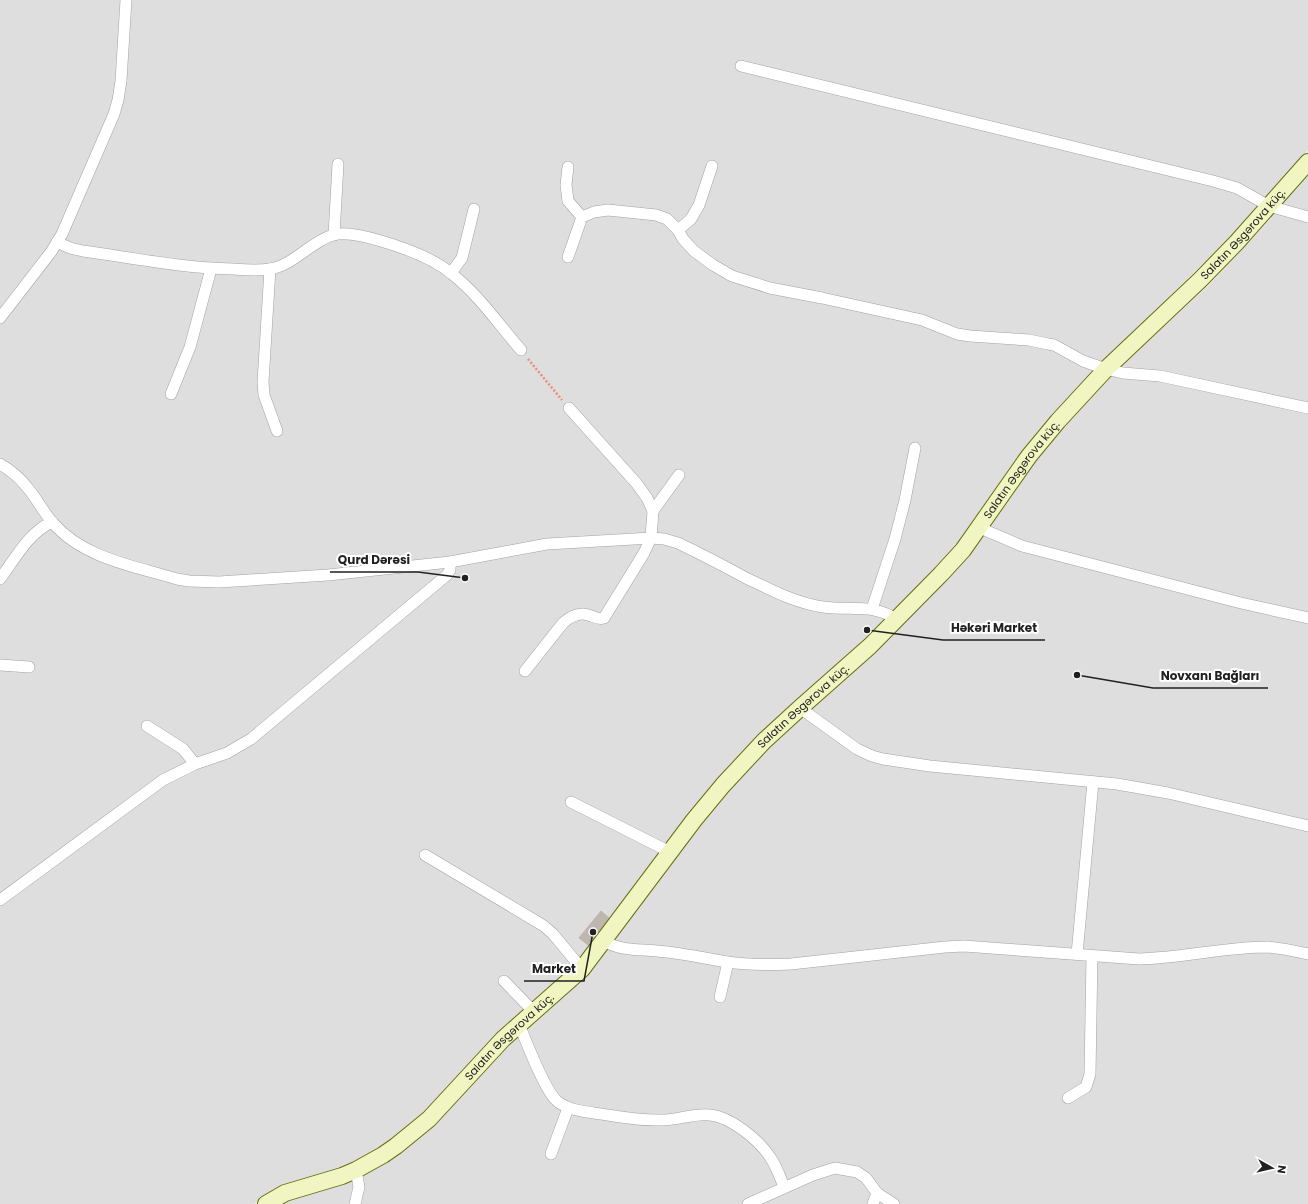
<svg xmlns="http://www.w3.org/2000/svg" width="1308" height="1204" font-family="Poppins,sans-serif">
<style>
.residential{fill:#dfdede}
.building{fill:#beb7b1;stroke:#c1b5ab}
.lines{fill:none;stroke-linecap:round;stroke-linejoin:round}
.street-casing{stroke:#a2a2a2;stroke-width:12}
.secondary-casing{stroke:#64710e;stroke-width:18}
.path{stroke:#ef897a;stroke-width:2.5;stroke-dasharray:2 2;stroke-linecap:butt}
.street{stroke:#fff;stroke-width:11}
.secondary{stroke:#f1f5c1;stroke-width:16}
.labels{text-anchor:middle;stroke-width:4;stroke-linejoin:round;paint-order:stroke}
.street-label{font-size:11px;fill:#212121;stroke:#fff}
.leader{fill:none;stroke:#212121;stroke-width:1.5}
.callout-dot{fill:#212121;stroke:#fff;stroke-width:1.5}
.callout-label{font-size:12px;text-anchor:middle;font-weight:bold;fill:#212121;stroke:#fff;stroke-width:4;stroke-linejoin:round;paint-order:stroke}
</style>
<rect width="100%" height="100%" fill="#f0eee8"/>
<g class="residential">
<path d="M0,0H1308V150L1239,228L1137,328L1085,384L953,553L859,648L795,703L585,957L402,1135L352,1164L278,1189L254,1204H0Z"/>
<path d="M1308,175V1204H277L432,1126L677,855L726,793L769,745L883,643L942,585L967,558L1047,445L1092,394L1211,283L1258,233Z"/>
</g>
<path class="building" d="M601,911L609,918L588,945L579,938Z"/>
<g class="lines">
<defs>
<g id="street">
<path d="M741,66L1213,181L1237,188L1269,206L1308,217"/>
<path d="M568,167L566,185L568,201L582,217"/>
<path d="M678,230L691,219L699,205L712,166"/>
<path d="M334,235L338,164"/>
<path d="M57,242L70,248L83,251C133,258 183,268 233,269C245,270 258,271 270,269C294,265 310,242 333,235C346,231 368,237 381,241C405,248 433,258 452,274C479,295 499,325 521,350"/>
<path d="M568,257L582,217L594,212L608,210L656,215L667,219L678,230L683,239L694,251L713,265L732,276L770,288L822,298L922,320L957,334L970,336L1029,340L1048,344L1054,345L1083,361L1106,369L1123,373L1160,376L1308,408"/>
<path d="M270,269L263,382L264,395L277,431"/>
<path d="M451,273L462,258L474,209"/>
<path d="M0,318L51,252L62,234L114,114L118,100L121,81L126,0"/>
<path d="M171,394L190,347L211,269"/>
<path d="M0,464C10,470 19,477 26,486C36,497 43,512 53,523C83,558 134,566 177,579L189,581L219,582L328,575L450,562L547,544L651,538L664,539L678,543C701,554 724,566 746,578C772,590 795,603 823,607C850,611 874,603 897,620"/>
<path d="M653,511L679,475"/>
<path d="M980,528L1022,546L1241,603L1308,618"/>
<path d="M0,579C15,559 28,533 52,522"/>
<path d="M872,609L895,539L905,500L915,448"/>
<path d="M0,665L29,667"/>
<path d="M525,671L563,623C570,617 579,612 588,615C594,616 597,620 604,618L644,553L651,538L653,511L647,498L637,484L569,408"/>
<path d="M800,708L857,749L872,756L883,759L930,766L1117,784L1168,793L1308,826"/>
<path d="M147,726L183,749L195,764"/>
<path d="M571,802L670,852"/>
<path d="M425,855L544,926L553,934L582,969"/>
<path d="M0,900L163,780L195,764L227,753L251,739L447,575L450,570V562"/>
<path d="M604,941C621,951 638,949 657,951C681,953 704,958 727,962C748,965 770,965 791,964L945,947L964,946L1139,959C1182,958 1225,947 1268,947C1281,948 1295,951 1308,954"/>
<path d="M1077,954L1093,782"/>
<path d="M504,981L533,1011"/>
<path d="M720,997L728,962"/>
<path d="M519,1024C526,1041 545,1092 558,1102C571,1111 587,1112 601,1114C621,1117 641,1121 662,1120C678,1120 694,1113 710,1115C731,1117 759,1140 770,1157C777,1167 780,1177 784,1187"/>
<path d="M1068,1098L1086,1087L1090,1074L1092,956"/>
<path d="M551,1154L568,1108"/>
<path d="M355,1204L359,1187L356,1170"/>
<path d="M748,1204L813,1175L835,1168L857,1172L866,1178L877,1193L894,1204"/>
<path d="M873,1204L877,1193"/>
</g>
<g id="secondary">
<path id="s1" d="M266,1204L285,1193L342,1176L356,1170L383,1155L396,1146L429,1119L503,1039L582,969L694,820L723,785L764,741L800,708L870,646L941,574L963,550L1029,456L1058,421L1106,369L1200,280L1237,242L1308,162"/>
</g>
</defs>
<use href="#street" class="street-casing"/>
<use href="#secondary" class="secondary-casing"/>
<path class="path" d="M528,359L562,400"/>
<use href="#street" class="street"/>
<use href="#secondary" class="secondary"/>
</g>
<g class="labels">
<g class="street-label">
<text dy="4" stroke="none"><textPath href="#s1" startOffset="1392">Salatın Əsgərova küç.</textPath></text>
<text dy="4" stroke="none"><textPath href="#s1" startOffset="1068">Salatın Əsgərova küç.</textPath></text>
<text dy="4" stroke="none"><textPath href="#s1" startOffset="745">Salatın Əsgərova küç.</textPath></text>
<text dy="4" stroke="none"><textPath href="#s1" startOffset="301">Salatın Əsgərova küç.</textPath></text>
</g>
</g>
<path class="leader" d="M465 578L418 572H330M867 630L943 640H1045M1077 675L1153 688H1268M593 932L584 981H524"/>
<g class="callout-dot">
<circle cx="465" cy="578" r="4"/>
<circle cx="867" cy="630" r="4"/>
<circle cx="1077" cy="675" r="4"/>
<circle cx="593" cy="932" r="4"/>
</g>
<g class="callout-label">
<text x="374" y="564">Qurd Dərəsi</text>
<text x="994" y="632">Həkəri Market</text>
<text x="1210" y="680">Novxanı Bağları</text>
<text x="554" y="973">Market</text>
</g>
<g transform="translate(1272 1168) rotate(98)" stroke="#ffffff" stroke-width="3" paint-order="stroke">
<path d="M0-3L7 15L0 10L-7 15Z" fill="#212121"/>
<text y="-6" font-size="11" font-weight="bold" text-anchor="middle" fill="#212121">N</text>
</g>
</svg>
